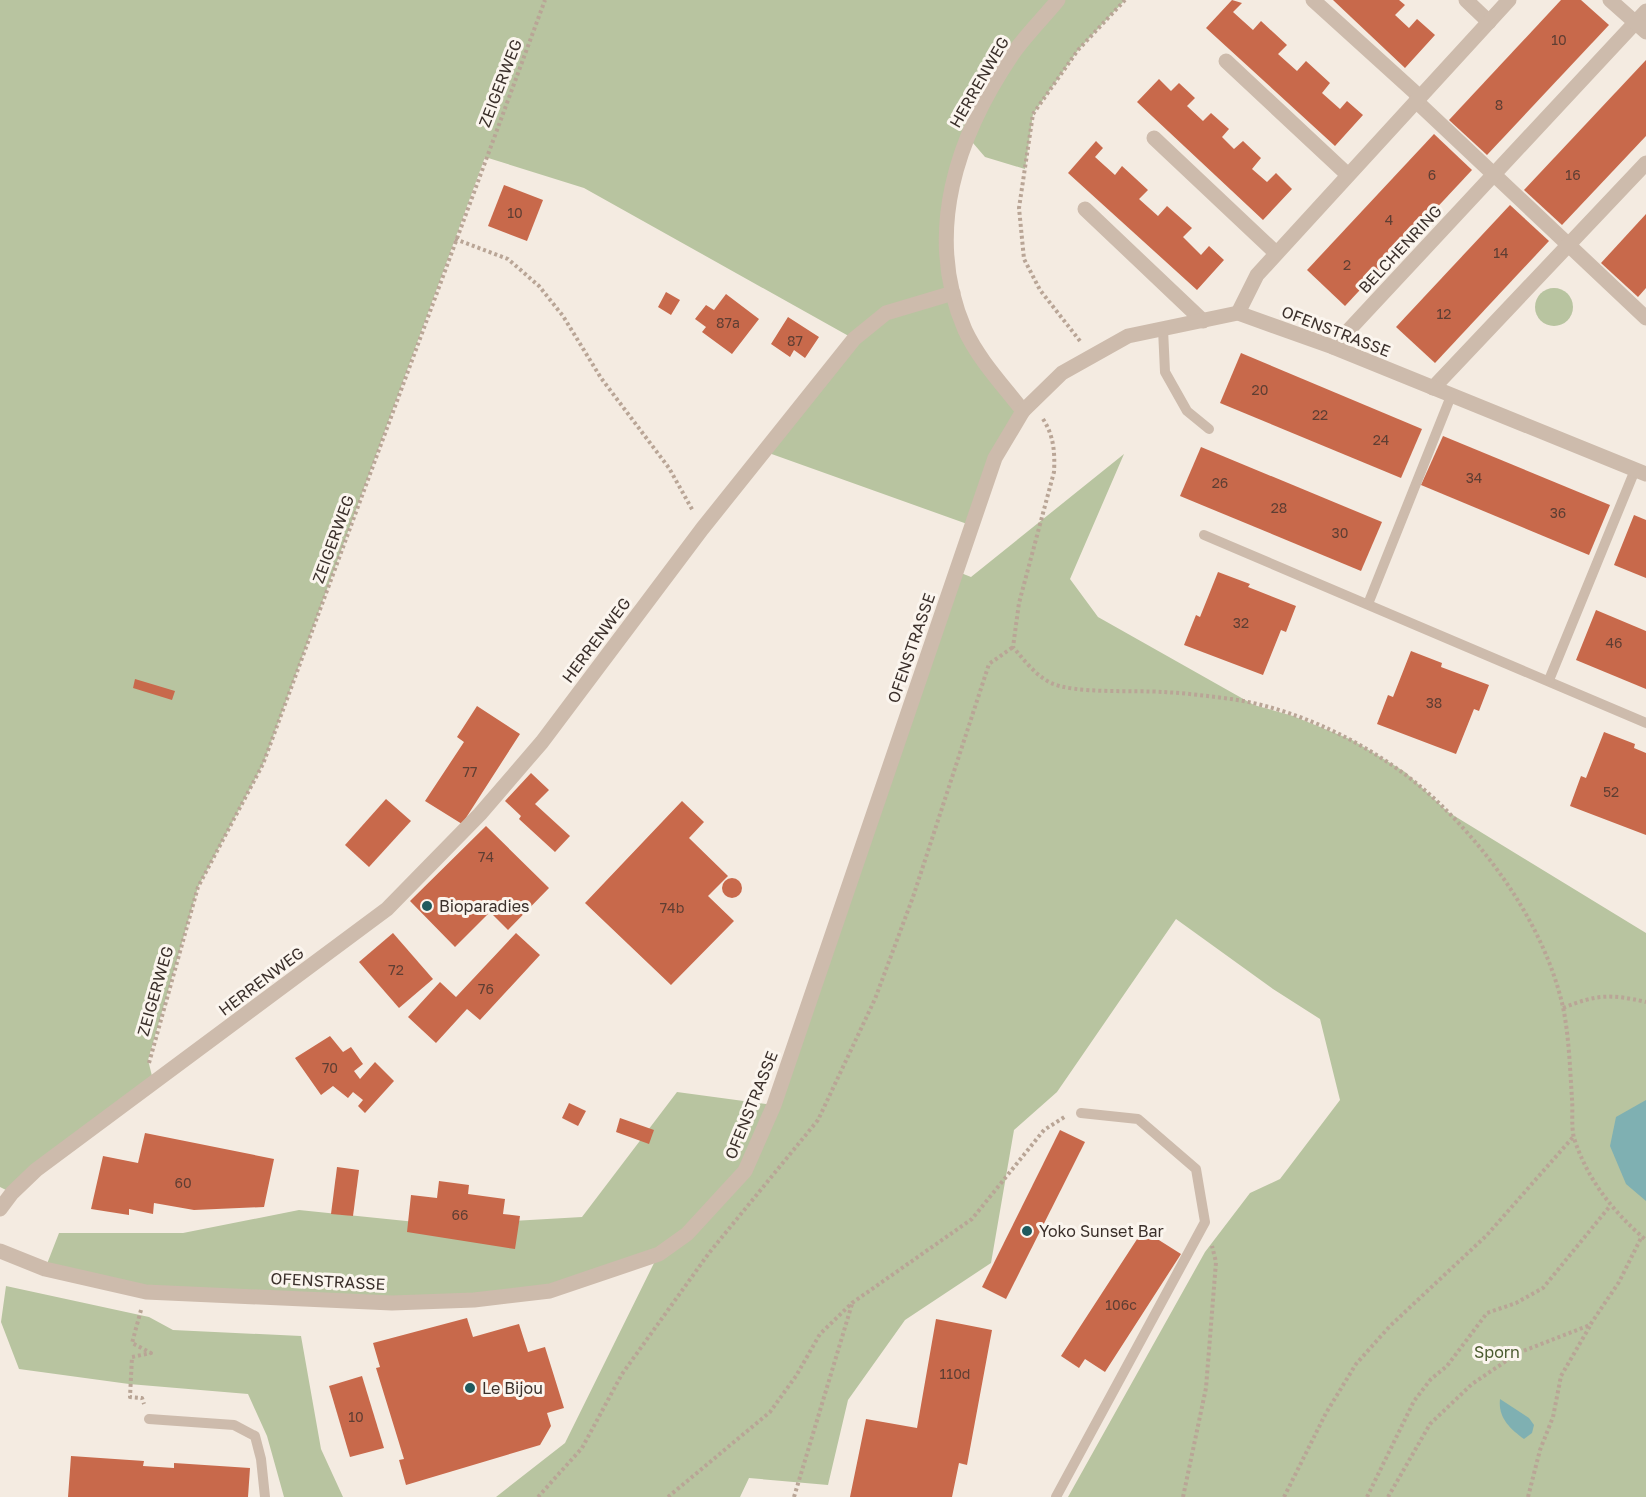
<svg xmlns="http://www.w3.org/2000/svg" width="1646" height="1497" font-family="'Golos Text',sans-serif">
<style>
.green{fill:#b8c4a0}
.water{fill:#7fb0b2}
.building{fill:#c8694b}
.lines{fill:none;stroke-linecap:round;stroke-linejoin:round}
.path{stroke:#b9a596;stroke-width:4;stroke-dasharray:3 3;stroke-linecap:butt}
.service{stroke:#cdbbac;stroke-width:10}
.pedestrian{stroke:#cdbbac;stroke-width:15}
.minor{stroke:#cdbbac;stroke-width:15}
.poi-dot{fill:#1f5a5e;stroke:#fbf5ee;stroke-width:2}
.labels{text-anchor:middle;stroke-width:6;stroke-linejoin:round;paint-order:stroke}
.number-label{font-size:14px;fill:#5e3e33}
.street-label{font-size:16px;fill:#3b302b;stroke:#fbf5ee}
.poi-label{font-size:16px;fill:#3b302b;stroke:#fbf5ee;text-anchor:start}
.park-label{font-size:16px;fill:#4a5a2e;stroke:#fbf5ee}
</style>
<rect width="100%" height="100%" fill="#f4ebe1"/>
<g class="green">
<path d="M0,0H1125L1078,50L1033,114L1025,169L985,157L967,136L945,238L965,330L1023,411L970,525L766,452L854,339L584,188L485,157L263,764L198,887L148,1060L154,1084L12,1193L0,1187Z"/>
<circle cx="1554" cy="307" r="19"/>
<path d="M1124,454L1070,579L1098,617L1254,705L1293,716L1352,740L1405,772L1448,812L1646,933V1497H1068L1205,1252L1250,1193L1280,1179L1340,1100L1320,1019L1273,989L1176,919L1057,1092L1014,1130L991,1263L905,1320L848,1400L828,1485L749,1478L740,1497H496L565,1443L658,1255L550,1291L474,1300L146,1292L45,1269L59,1233H183L299,1210L445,1225L582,1217L677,1092L774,1105L956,571L971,577Z"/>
<path d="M6,1286L149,1317L173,1330L301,1336L321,1449L343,1497H284L267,1436L248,1394L129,1384L19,1369L1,1322Z"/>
</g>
<g class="water">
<path d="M1646,1100V1201L1626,1184L1610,1146L1616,1117Z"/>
<path d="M1500,1399L1529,1418L1534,1425L1532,1433L1524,1439C1509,1428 1498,1417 1500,1399Z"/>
</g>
<g class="building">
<path d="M1232,0L1242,3L1233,12L1253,30L1261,21L1287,45L1278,54L1297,71L1306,61L1330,83L1322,93L1340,109L1347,101L1363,115L1335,146L1206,28Z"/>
<path d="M1333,0H1399L1405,5L1395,15L1409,28L1417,19L1435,35L1405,68Z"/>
<path d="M1561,0H1581L1609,25L1487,155L1449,120Z"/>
<path d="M1646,60V136L1562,225L1524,190Z"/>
<path d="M1159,79L1171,91L1179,83L1195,98L1187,106L1203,121L1211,113L1229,129L1222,137L1234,149L1243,141L1261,158L1252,169L1267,182L1276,173L1292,189L1263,220L1137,102Z"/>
<path d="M1434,134L1472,170L1345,306L1307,270Z"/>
<path d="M1096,141L1103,148L1095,157L1115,175L1122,166L1148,190L1139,199L1158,216L1167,206L1192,228L1183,237L1201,255L1209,246L1224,260L1197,290L1068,173Z"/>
<path d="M504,185L543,200L527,241L488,226Z"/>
<path d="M1510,205L1549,241L1435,363L1396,327Z"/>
<path d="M1646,214V288L1638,297L1601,263Z"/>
<path d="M666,292L680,300L671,315L658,307Z"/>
<path d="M726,294L759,319L732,354L702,332L706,327L695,319L706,305L714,310Z"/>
<path d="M788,317L819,337L805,358L794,350L790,357L771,344Z"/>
<path d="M1241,353L1422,429L1401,478L1220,403Z"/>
<path d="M1443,436L1610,505L1589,555L1421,485Z"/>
<path d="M1201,447L1382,522L1361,571L1180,496Z"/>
<path d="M1634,515L1646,520V578L1614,565Z"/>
<path d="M1218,572L1250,584L1248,587L1296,606L1286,632L1281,630L1263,675L1184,645L1196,615L1200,617Z"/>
<path d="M1596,610L1646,631V689L1576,660Z"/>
<path d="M1411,651L1442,663L1441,667L1489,685L1479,711L1474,709L1456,754L1377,724L1388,695L1393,697Z"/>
<path d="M135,679L175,691L172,700L133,688Z"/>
<path d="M477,706L520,734L462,824L425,801L464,742L457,737Z"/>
<path d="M1604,732L1635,744L1634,748L1646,753V835L1570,806L1581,776L1586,778Z"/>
<path d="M531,773L549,790L535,804L570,836L555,852L519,819L521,816L505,801Z"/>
<path d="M386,799L411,821L369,867L345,845Z"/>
<path d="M682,801L704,822L689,838L728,876L708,896L734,921L671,985L585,903Z"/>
<path d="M486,826L549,888L508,930L490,912L455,947L410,901Z"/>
<circle cx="732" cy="888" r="10"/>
<path d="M393,933L433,979L399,1008L359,962Z"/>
<path d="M516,933L540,955L480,1020L467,1009L436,1043L408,1017L440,982L456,997Z"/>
<path d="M330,1036L343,1052L351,1047L363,1064L354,1071L360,1079L375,1062L394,1081L365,1113L358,1106L363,1100L353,1092L348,1098L333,1086L321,1095L295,1058Z"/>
<path d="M569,1103L586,1111L578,1126L562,1118Z"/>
<path d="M620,1118L654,1130L649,1144L616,1132Z"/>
<path d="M1060,1130L1085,1142L1006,1299L982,1287Z"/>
<path d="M145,1133L274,1159L264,1207L194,1210L154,1203L153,1214L129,1209V1215L91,1209L103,1156L138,1163Z"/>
<path d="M337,1167L359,1170L353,1216L331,1214Z"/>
<path d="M439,1181L469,1185L468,1194L505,1199L503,1214L520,1216L515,1249L407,1232L411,1195L437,1198Z"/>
<path d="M1143,1230L1181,1254L1105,1372L1085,1359L1079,1368L1061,1356Z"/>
<path d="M467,1318L473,1337L519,1324L528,1352L545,1347L564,1408L547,1413L551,1426L540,1445L406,1485L399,1460L404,1459L376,1368L380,1367L373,1343Z"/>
<path d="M936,1319L992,1330L967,1465L959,1463L952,1497H850L866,1419L917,1428Z"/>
<path d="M362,1376L384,1448L350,1457L329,1386Z"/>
<path d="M71,1456L144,1461L143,1466L174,1468V1463L250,1468L248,1497H68Z"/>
</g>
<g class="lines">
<g class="path">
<path d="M455,239L508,259L539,286L563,316L601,378L669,468L693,511"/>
<path d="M1080,341L1040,290L1024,259L1019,208L1033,114L1078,50L1125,0"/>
<path d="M1043,419C1054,436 1055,453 1054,472L1019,603L1013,647C1024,660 1035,675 1051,683C1074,694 1135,690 1163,692C1185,693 1208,696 1231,699C1308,710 1394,756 1448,812C1500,865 1546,933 1563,1007C1569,1036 1570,1069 1572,1099C1573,1111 1571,1126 1574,1138C1587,1179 1613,1212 1646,1240"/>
<path d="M1563,1008C1597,994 1611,994 1646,1002"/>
<path d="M149,1063L198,887L263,764L545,0"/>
<path d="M141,1310L132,1343L151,1353L132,1357L130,1397L142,1398L144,1404"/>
<path d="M538,1497L582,1448L622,1374L709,1253L818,1120L875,999L913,897L989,664L1013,647"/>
<path d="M668,1497L770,1412L796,1376L820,1334L852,1303L972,1219L1044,1130L1066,1116"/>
<path d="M794,1497L852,1304"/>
<path d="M1183,1497L1206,1388L1216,1262L1212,1246"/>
<path d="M1284,1497L1326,1413L1356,1364L1390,1326L1487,1235L1574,1136"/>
<path d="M1367,1497L1414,1401L1431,1379L1447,1366L1487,1313L1516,1303L1543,1288L1610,1206"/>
<path d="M1388,1497L1430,1424L1472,1384L1518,1353L1590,1325L1619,1282L1642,1236"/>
<path d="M1528,1497L1540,1450L1553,1417L1561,1376L1590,1326"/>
</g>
<g class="service">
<path d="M1163,329L1165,372L1187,411L1209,429"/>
<path d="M1204,535L1646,723"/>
<path d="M1368,604L1451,396"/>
<path d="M1549,680L1635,470"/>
<path d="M149,1419L234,1425L255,1436L261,1459L265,1497"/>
<path d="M1056,1497L1205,1222L1196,1169L1138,1119L1081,1113"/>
</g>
<g class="pedestrian">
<path d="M1313,0L1420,97"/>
<path d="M1466,0L1489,22"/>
<path d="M1226,61L1348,175"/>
<path d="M1416,101L1646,318"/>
<path d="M1154,138L1276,253"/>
<path d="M1085,209L1203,321"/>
<path d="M1333,347L1646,11"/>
<path d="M1433,388L1646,163"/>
</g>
<g class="minor">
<path d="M1610,0L1646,32"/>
<path d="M1238,313L1257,275L1509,0"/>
<path d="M1023,411C1003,385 979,360 965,330C923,233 957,135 1014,52C1027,34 1044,17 1058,0"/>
<path d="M0,1209L12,1193L36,1170L387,909L480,814L542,742L702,529L854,339L886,313L953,293"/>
<path d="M0,1251L45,1269L146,1292L392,1303L474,1300L550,1291L659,1254L687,1234L745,1171L774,1105L995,458L1023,411L1062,373L1128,336L1238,313L1333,347L1646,474"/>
</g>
</g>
<g class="poi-dot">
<circle cx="427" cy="906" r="6"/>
<circle cx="1027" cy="1231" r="6"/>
<circle cx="470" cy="1388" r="6"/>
</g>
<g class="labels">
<g class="number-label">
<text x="1559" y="45">10</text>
<text x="1499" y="110">8</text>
<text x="1432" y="180">6</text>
<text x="1573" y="180">16</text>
<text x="515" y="218">10</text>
<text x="1389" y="225">4</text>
<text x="1501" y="258">14</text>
<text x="1347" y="270">2</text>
<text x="1444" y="319">12</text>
<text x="728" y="328">87a</text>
<text x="795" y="346">87</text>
<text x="1260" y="395">20</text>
<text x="1320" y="420">22</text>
<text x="1381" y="445">24</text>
<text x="1474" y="483">34</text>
<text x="1220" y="488">26</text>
<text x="1279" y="513">28</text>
<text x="1558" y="518">36</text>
<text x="1340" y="538">30</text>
<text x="1241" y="628">32</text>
<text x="1614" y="648">46</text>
<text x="1434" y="708">38</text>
<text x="470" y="777">77</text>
<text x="1611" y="797">52</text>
<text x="486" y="862">74</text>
<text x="672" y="913">74b</text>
<text x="396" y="975">72</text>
<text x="486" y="994">76</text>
<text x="330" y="1073">70</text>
<text x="183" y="1188">60</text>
<text x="460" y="1220">66</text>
<text x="1121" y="1310">106c</text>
<text x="955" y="1379">110d</text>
<text x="356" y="1422">10</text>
</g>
<g class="street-label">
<text transform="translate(979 82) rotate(-60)" y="6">HERRENWEG</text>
<text transform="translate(500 83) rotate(-69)" y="6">ZEIGERWEG</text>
<text transform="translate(1400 249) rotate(-47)" y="6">BELCHENRING</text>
<text transform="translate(1336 331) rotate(21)" y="6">OFENSTRASSE</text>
<text transform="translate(333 539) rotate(-70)" y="6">ZEIGERWEG</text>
<text transform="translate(596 640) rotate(-53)" y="6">HERRENWEG</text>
<text transform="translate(911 648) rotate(-71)" y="6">OFENSTRASSE</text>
<text transform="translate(261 981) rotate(-37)" y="6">HERRENWEG</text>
<text transform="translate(155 991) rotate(-74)" y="6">ZEIGERWEG</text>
<text transform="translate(751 1105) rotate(-68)" y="6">OFENSTRASSE</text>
<text transform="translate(328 1281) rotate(3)" y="6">OFENSTRASSE</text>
</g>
<g class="poi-label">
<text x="439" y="912">Bioparadies</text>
<text x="1039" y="1237">Yoko Sunset Bar</text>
<text x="482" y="1394">Le Bijou</text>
</g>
<g class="park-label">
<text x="1497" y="1358">Sporn</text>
</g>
</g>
</svg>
